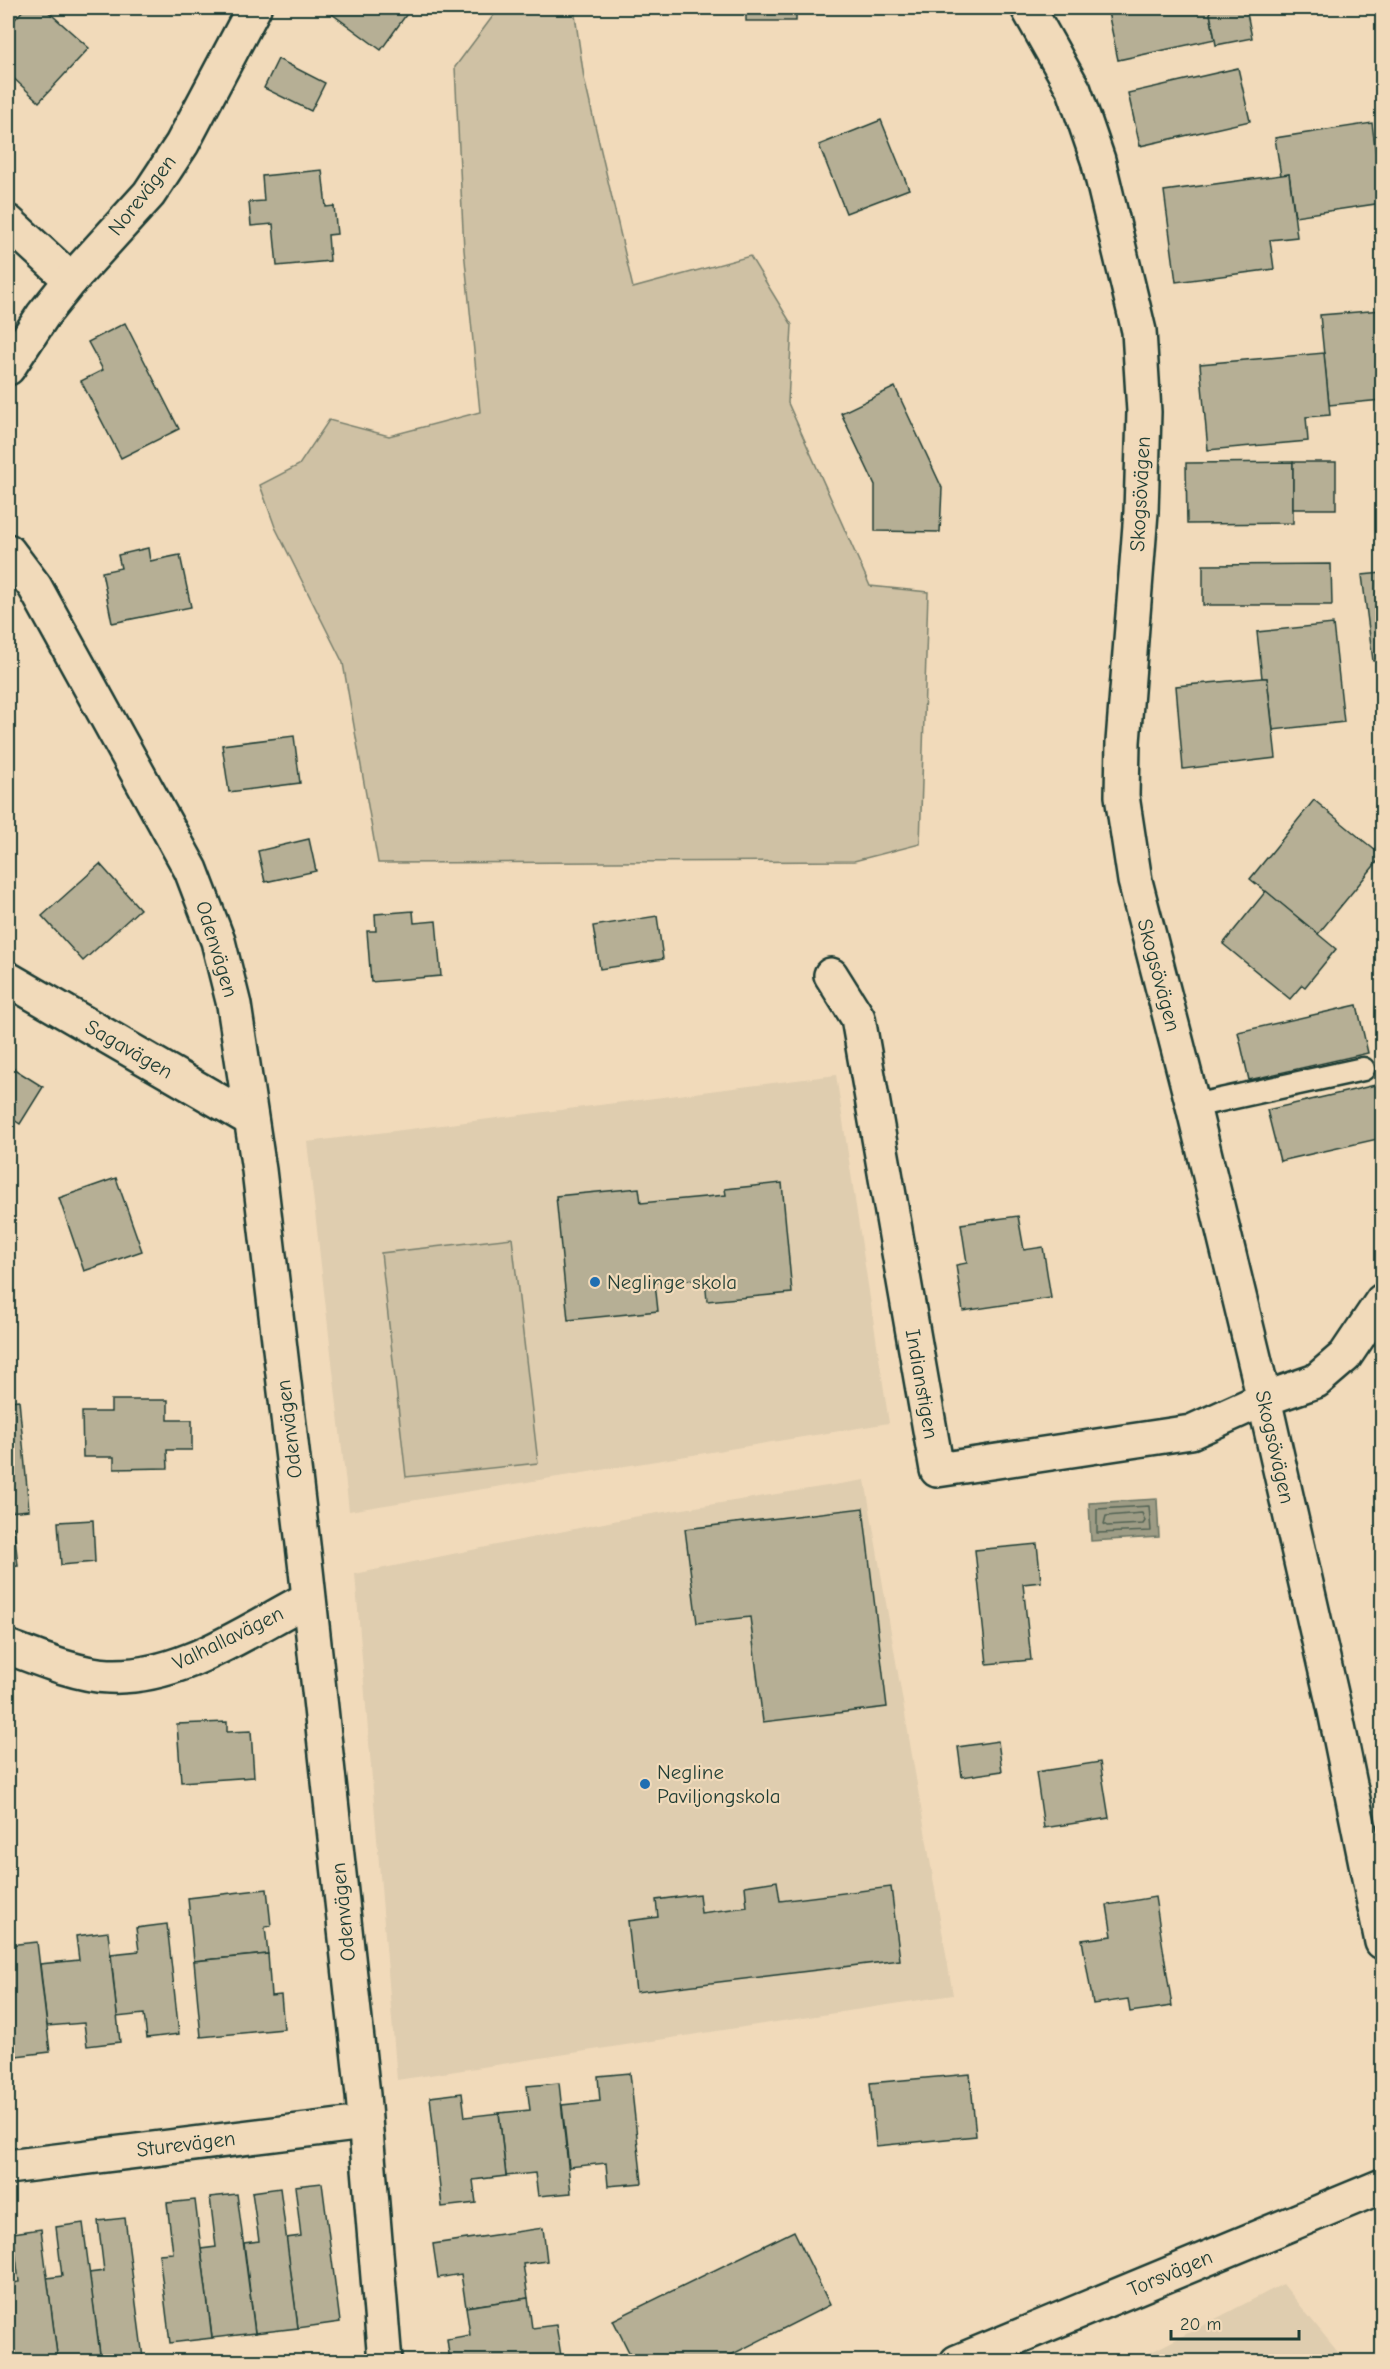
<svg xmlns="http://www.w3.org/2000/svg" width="1390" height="2369" font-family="'Comic Neue',sans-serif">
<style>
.built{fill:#dfcdaf}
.green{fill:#cfc1a4;stroke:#777f6c;stroke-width:1.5}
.water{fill:#9e9c85;stroke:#6b7665;stroke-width:1.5}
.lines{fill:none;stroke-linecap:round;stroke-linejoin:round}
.shore{stroke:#526354;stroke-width:1.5}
.building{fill:#b6af95;stroke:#1f3d34;stroke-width:1.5}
.lane-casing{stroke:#1f3d34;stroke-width:27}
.street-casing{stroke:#1f3d34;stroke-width:38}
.lane{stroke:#f1daba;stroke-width:22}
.street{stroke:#f1daba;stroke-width:33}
.poi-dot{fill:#1f6fb2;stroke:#f1daba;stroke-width:2}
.labels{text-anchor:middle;stroke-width:4.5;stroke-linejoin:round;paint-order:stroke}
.street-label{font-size:21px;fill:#1f3d34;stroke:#f1daba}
.poi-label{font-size:21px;fill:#1f3d34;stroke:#f1daba;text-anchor:start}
</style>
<rect width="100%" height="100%" fill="#f1daba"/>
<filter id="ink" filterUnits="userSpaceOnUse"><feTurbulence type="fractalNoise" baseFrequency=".0167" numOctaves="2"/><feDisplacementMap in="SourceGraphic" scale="12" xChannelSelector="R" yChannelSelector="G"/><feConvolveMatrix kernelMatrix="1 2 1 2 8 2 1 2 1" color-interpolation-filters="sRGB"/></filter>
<g filter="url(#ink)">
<g class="built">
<path d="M836,1075L889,1423L349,1511L307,1142Z"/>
<path d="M865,1480L953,1995L397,2080L355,1574L633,1517Z"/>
<path d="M1283,2284L1345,2361H1134Z"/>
</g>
<g class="green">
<path d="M499,8H574L584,78L633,288L750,256L792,325L788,403L870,586L928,592L920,844L854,861L378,863L343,663L275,527L260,485L299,465L329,420L389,436L480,412L464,250L455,67Z"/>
<path d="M512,1238L538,1463L406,1477L381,1253Z"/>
</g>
<path class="water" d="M1157,1499L1159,1537L1091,1541L1089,1503Z"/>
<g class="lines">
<g class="shore">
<path d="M1149,1506L1151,1531L1097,1533V1509Z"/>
<path d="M1142,1513L1145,1521L1143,1524L1107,1526L1104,1524L1106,1516Z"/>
</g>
</g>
<g class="building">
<path d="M25,8H44L89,48L39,102L8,73V62L13,56L8,51V27Z"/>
<path d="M330,8H411L381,50L328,11Z"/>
<rect x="746" y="8" width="50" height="13"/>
<path d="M1130,8H1209L1215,39L1118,60L1108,12Z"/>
<path d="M1209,8H1246L1252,38L1216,45Z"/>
<path d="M278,59L325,83L311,111L264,88Z"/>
<path d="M1238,68L1250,121L1140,146L1128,93Z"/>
<path d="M881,120L909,189L846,213L819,145Z"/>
<path d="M1372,123L1382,203L1295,216L1289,174L1281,176L1275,138Z"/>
<path d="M322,170L326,207L334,206L337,234L328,235L330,261L277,266L273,224L251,226L249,202L264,201L262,176Z"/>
<path d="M1289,174L1297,237L1270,240L1274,269L1176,282L1164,191Z"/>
<path d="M1382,310V400L1329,405L1320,315Z"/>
<path d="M125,323L179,429L121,458L81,381L103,370L88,342Z"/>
<path d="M1324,353L1330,415L1306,417L1308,441L1208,450L1200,364Z"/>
<path d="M895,387L942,488L940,532L875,531V485L841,413Z"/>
<path d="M1293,462V523L1187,524L1186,463Z"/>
<rect x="1293" y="462" width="43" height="47"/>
<path d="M148,548L150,561L180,555L191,607L112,623L102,572L121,568L118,555Z"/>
<path d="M1331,564L1332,605H1203V565Z"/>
<path d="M1382,573V660L1373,661L1362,575Z"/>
<path d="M1333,624L1344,722L1273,730L1267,678H1262L1257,632Z"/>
<path d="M1262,678H1267L1276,758L1183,769L1176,686Z"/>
<path d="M294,736L300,783L229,792L222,745Z"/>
<path d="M1314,800L1382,856L1318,934L1250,879Z"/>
<path d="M309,839L316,871L265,882L258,851Z"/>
<path d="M100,864L140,909L83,961L42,916Z"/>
<path d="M1266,891L1336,949L1305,987L1302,985L1290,999L1223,944Z"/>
<path d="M413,911L414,923L436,921L441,976L371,982L367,931H376L375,914Z"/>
<path d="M657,916L663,959L600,969L593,926Z"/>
<path d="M1357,1005L1368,1053L1249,1080L1238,1032Z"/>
<path d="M11,1067L43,1087L20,1124L8,1116V1072Z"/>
<path d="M1380,1084L1382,1097V1138L1280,1161L1267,1110Z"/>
<path d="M116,1178L142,1251L84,1271L59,1198Z"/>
<path d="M782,1183L792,1293L707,1301L705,1278L655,1283L658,1311L568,1320L556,1196L639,1188L641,1203L726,1195L725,1189Z"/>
<path d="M1018,1216L1024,1250L1043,1247L1051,1298L963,1311L956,1265L967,1263L961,1224Z"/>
<path d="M19,1400L29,1510L8,1512V1401Z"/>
<path d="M111,1400H168V1420H192V1450H167L168,1468L114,1469V1457H83L82,1412H111Z"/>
<path d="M863,1508L887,1707L763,1722L750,1617L697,1623L685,1529Z"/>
<path d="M93,1520L95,1562L61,1565L58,1522Z"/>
<path d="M8,1527H14L18,1566L8,1567Z"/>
<path d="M1037,1544L1041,1582L1023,1584L1031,1660L987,1664L975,1550Z"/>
<path d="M227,1722V1732L251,1731L254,1777L181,1782L177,1724Z"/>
<path d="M998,1741L1002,1771L962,1777L958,1747Z"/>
<path d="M1100,1762L1109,1818L1044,1828L1036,1772Z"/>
<path d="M777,1881L780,1901L891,1887L900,1960L636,1992L628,1921L658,1917L656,1900L699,1894L701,1913L747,1907L745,1886Z"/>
<path d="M267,1889L271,1926L265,1927L268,1954L194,1961L188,1898Z"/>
<path d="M1155,1897L1172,2006L1130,2012L1128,1999L1093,2004L1082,1940L1112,1936L1107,1905Z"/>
<path d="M167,1924L179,2034L147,2038L144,2014L117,2017L111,1954L139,1951L136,1928Z"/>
<path d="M108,1932L120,2042L87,2046L84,2023L47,2026L40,1964L79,1960L76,1936Z"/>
<path d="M37,1942L50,2052L16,2056L13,2032L8,2033V1945Z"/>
<path d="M268,1954L271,1996L281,1995L284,2029L201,2037L194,1961Z"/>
<path d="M630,2073L642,2183L608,2186L606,2163L569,2167L562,2105L600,2101L598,2076Z"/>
<path d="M970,2074L976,2136L876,2146L870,2083Z"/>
<path d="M559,2083L571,2193L538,2196L535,2173L506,2176L499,2113L530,2110L527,2086Z"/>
<path d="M462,2093L465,2117L499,2113L506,2176L473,2180L476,2203L442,2207L430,2097Z"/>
<path d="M322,2183L340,2322L298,2328L286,2238L301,2236L295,2186Z"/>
<path d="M280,2188L298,2328L255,2333L244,2243L259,2241L252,2192Z"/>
<path d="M237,2194L255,2333L212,2338L201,2249L216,2247L210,2197Z"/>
<path d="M195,2200L212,2338L170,2343L159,2254L173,2253L167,2203Z"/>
<path d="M125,2218L143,2358L101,2362L89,2273L104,2271L98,2221Z"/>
<path d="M83,2223L101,2362H58L47,2278L62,2276L56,2227Z"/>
<path d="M543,2228L547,2261L523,2264L528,2298L466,2307L461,2274L438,2278L433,2244Z"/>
<path d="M41,2229L58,2362H14L8,2309V2284L19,2282L13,2233Z"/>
<path d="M794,2231L830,2305L717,2362H634L613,2320Z"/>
<path d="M528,2298L532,2328L556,2325L562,2362H450L447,2339L470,2335L466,2307Z"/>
<path d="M8,2309L14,2362H8Z"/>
</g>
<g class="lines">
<defs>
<path id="lane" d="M1193,1106L1363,1069"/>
<g id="street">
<path d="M1028,8L1074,90L1098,160L1139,331L1144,412L1141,512L1123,742L1122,796L1135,881L1193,1106L1264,1399L1335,1711L1382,1942"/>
<path d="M8,222L71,280"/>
<path d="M8,368L43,315L71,280L149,194L182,144L254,8"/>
<path d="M8,551L35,587L191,870L218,941L234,1005L259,1170L306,1570L363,2095L385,2362"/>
<path d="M831,975L858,1018L937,1470L1191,1432L1264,1399L1316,1381L1345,1356L1382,1301"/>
<path d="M8,979L250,1119"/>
<path d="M8,1647C37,1658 78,1675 109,1676C181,1679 246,1631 308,1599"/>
<path d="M8,2167L364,2123"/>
<path d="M957,2362L1382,2186"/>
</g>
</defs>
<use href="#lane" class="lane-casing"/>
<use href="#street" class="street-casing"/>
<use href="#lane" class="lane"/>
<use href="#street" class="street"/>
</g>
</g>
<g class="poi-dot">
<circle cx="595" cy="1282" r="6"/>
<circle cx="645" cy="1784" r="6"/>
</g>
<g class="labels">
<g class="street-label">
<text transform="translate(142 195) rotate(-52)" y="7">Norevägen</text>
<text transform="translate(1140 494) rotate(-87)" y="7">Skogsövägen</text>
<text transform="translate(217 949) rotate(73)" y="7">Odenvägen</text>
<text transform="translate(1159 975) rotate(75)" y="7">Skogsövägen</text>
<text transform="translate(129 1049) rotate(30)" y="7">Sagavägen</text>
<text transform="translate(922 1384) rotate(80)" y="7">Indianstigen</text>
<text transform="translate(289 1429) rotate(-97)" y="7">Odenvägen</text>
<text transform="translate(1275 1447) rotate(77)" y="7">Skogsövägen</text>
<text transform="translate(228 1638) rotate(-26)" y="7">Valhallavägen</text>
<text transform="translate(343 1912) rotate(-96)" y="7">Odenvägen</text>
<text transform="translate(186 2144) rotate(-7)" y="7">Sturevägen</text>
<text transform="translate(1170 2273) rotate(-23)" y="7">Torsvägen</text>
</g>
<g class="poi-label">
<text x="607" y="1289">Neglinge skola</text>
<text x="657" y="1779">Negline<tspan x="657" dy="24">Paviljongskola</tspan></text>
</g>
</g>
<rect width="1390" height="2369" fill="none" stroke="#f1daba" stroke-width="30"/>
<rect x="15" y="15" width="1360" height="2339" fill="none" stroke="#1f3d34" stroke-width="2" filter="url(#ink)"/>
<path d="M1171 2330v9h128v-9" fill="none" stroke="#1f3d34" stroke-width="3"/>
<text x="1180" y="2330" font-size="18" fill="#1f3d34" stroke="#f1daba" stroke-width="4.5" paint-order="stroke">20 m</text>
</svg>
